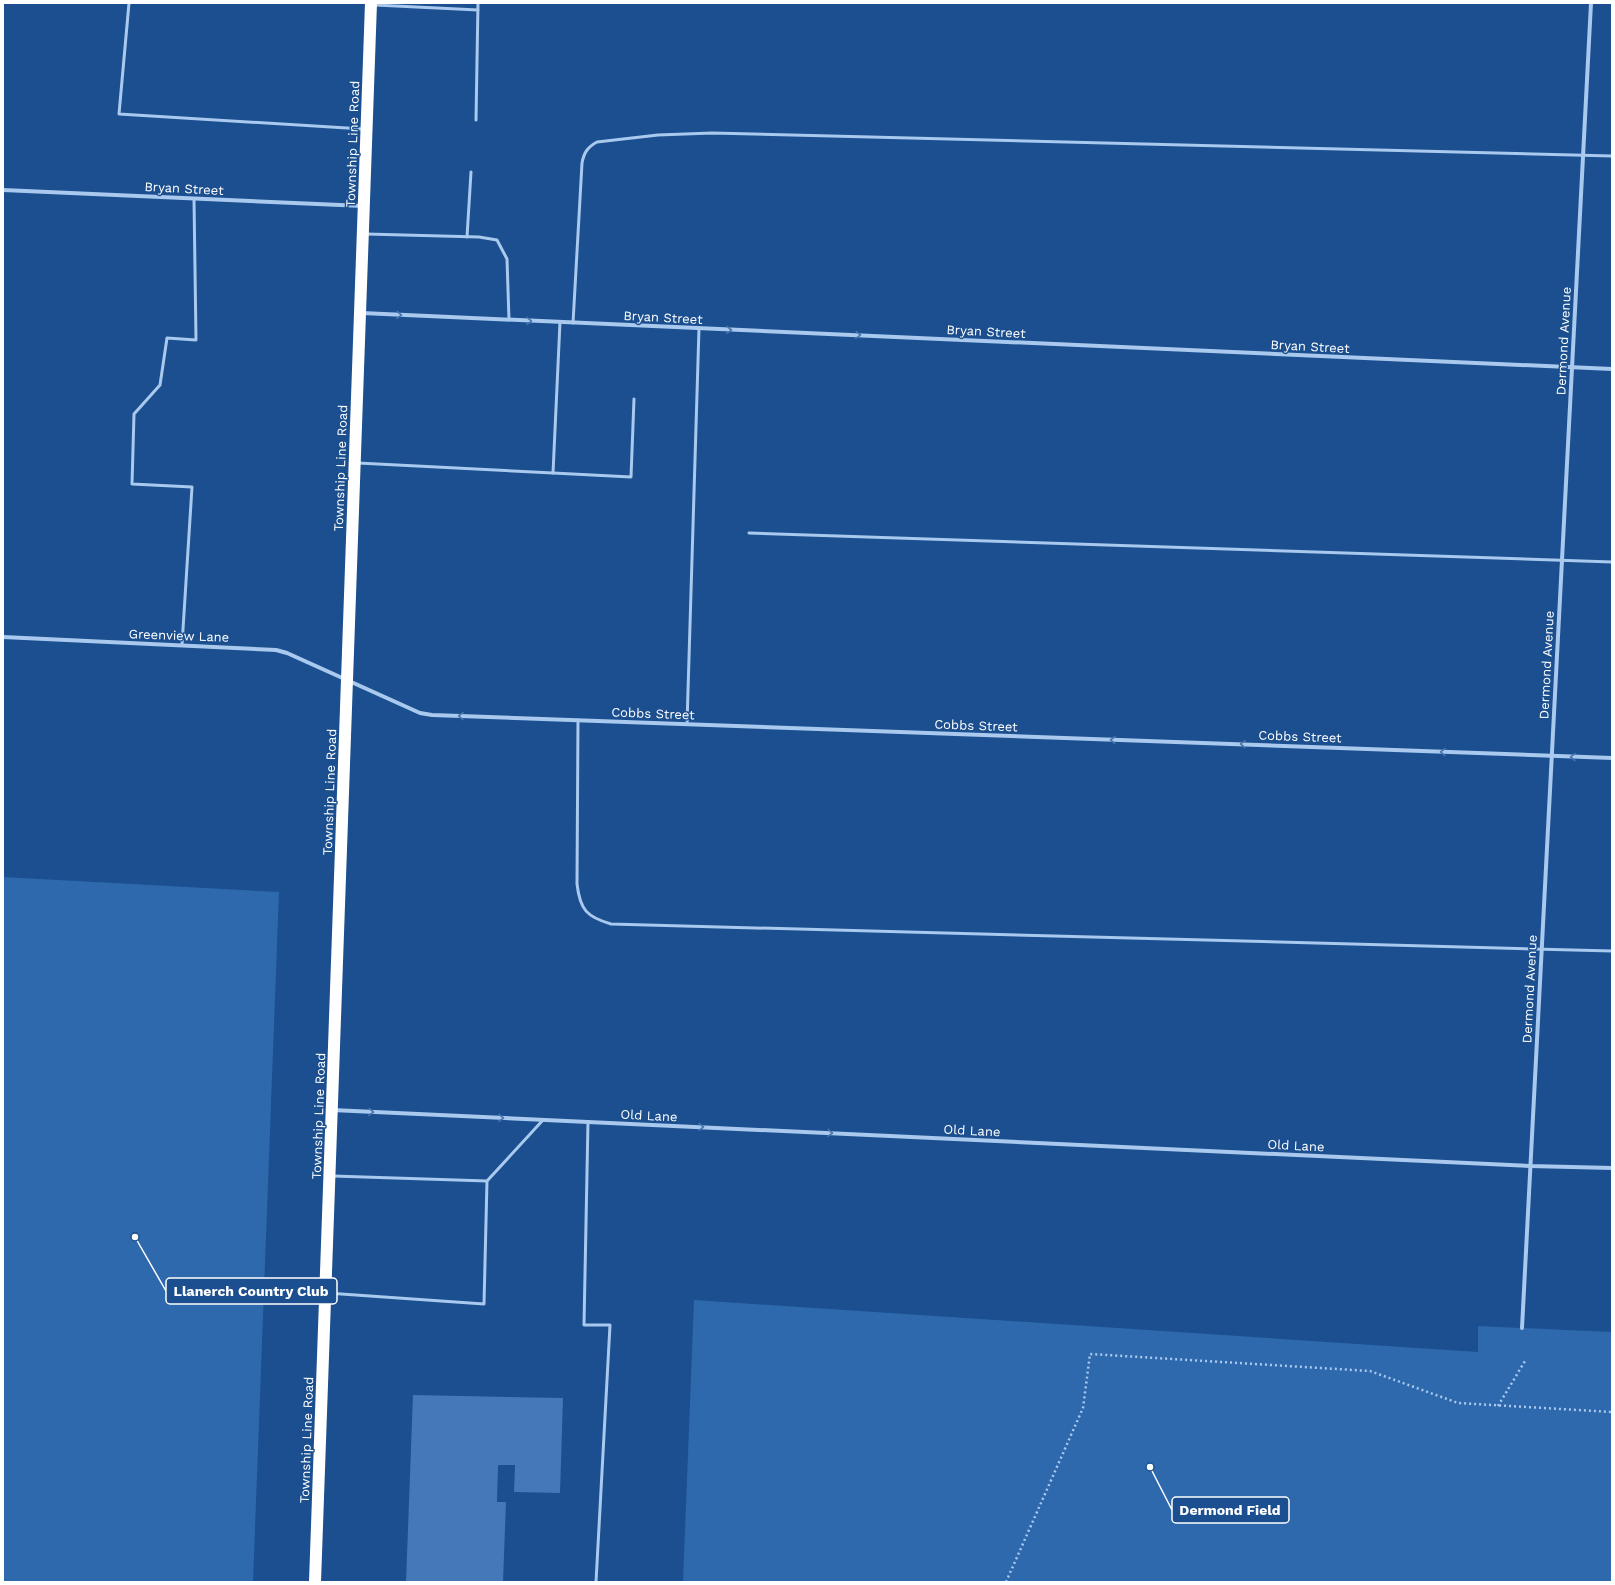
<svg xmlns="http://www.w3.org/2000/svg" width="1615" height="1585" font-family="'Work Sans',sans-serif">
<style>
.green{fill:#2e69ad}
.building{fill:#4478b7}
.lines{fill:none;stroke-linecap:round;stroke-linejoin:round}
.path{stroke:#a9c9ee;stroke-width:2.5;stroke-dasharray:2 3;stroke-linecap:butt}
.lane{stroke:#a9c9ee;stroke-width:3}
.street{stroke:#a9c9ee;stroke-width:4}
.highway{stroke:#fff;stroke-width:12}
.oneway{stroke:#4674ac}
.labels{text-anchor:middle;stroke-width:3;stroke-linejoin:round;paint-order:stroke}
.street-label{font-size:13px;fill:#fff;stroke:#1b4f8f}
.leader{fill:none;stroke:#fff;stroke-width:1.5}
.callout-dot{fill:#fff;stroke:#1b4f8f;stroke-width:1.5}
.callout{fill:#1b4f8f;stroke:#fff;stroke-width:1.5}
.callout-label{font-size:14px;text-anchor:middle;font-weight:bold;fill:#fff}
</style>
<rect width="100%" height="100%" fill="#1b4f8f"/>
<g class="green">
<path d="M3,877L279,892L253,1582H3Z"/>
<path d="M694,1300L1478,1352V1326L1612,1332V1582H683Z"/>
</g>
<path class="building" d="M413,1395L563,1398L560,1493L514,1492L515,1465H498L497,1502H506L503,1582H406Z"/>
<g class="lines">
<g class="path">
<path d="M1498,1406L1525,1361"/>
<path d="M1006,1582L1083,1408L1090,1354L1370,1371L1458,1403L1612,1412"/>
</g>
<g class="lane">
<path d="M129,3L119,114L363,129"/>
<path d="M375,5L478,10"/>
<path d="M476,120L478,3"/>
<path d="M366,234L479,237L497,240L507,259L509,320"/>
<path d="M467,237L471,172"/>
<path d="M573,323L582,163C584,152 588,147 597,142L658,135L712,133L1612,156"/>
<path d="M358,463L553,473L560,322"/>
<path d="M553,473L631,477L634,399"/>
<path d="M749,533L1612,562"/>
<path d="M182,645L192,487L132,484L134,414L160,385L167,338L196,340L194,199"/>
<path d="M578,720L577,884C580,910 587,917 611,924L1612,951"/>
<path d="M687,724L699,328"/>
<path d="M588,1122L584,1325H610L596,1582"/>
<path d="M333,1176L487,1181"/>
<path d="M327,1293L484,1304L487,1181L543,1120"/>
</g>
<g class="street">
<path d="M3,190L363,206"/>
<path d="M362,313L1612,369"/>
<path d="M3,637L276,650L287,653L420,713L432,715L1612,758"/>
<path d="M332,1110L1530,1166L1612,1168"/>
<path d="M1522,1328L1591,3"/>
</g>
<path class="highway" d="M315,1582L371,3"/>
</g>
<defs><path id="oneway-chevron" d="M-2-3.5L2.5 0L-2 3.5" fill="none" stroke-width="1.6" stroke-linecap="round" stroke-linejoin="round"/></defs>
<g class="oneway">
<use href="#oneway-chevron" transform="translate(399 315) rotate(3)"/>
<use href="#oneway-chevron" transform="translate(529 321) rotate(2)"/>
<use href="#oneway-chevron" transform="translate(729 330) rotate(3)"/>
<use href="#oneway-chevron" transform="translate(858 335) rotate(3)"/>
<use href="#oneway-chevron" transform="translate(461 716) rotate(-178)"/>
<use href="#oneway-chevron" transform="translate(1113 740) rotate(-178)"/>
<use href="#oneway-chevron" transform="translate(1243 744) rotate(-178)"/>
<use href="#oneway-chevron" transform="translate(1443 752) rotate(-178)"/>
<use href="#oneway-chevron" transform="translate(1573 757) rotate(-178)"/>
<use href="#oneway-chevron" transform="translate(371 1112) rotate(3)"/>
<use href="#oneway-chevron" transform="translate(501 1118) rotate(3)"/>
<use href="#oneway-chevron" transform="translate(701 1127) rotate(3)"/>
<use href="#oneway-chevron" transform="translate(830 1133) rotate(3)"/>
</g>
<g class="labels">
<g class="street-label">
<text transform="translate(352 144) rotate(-88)" y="5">Township Line Road</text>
<text transform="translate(184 188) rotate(3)" y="5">Bryan Street</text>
<text transform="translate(663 317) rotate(3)" y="5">Bryan Street</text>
<text transform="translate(986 331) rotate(3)" y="5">Bryan Street</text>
<text transform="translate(1563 341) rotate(-87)" y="5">Dermond Avenue</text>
<text transform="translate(1310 346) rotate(3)" y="5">Bryan Street</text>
<text transform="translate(340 468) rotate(-88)" y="5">Township Line Road</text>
<text transform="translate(179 635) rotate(2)" y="5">Greenview Lane</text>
<text transform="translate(1546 665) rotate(-87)" y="5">Dermond Avenue</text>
<text transform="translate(653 713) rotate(2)" y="5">Cobbs Street</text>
<text transform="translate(976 725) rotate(2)" y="5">Cobbs Street</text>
<text transform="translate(1300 736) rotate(2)" y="5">Cobbs Street</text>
<text transform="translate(329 792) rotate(-88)" y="5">Township Line Road</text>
<text transform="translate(1529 989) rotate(-87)" y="5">Dermond Avenue</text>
<text transform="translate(649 1115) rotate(3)" y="5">Old Lane</text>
<text transform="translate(318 1116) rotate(-88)" y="5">Township Line Road</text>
<text transform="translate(972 1130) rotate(3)" y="5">Old Lane</text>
<text transform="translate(1296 1145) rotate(3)" y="5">Old Lane</text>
<text transform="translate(306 1440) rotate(-88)" y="5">Township Line Road</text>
</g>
</g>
<path class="leader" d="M135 1237L166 1291M1150 1467L1172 1510"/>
<g class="callout-dot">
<circle cx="135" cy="1237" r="4"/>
<circle cx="1150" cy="1467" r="4"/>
</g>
<g class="callout">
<rect x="166" y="1278" width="171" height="26" rx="4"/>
<rect x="1172" y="1497" width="117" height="26" rx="4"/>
</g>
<g class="callout-label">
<text x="251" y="1296">Llanerch Country Club</text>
<text x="1230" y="1515">Dermond Field</text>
</g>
<rect width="1615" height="1585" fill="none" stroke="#ffffff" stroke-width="8"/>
</svg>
